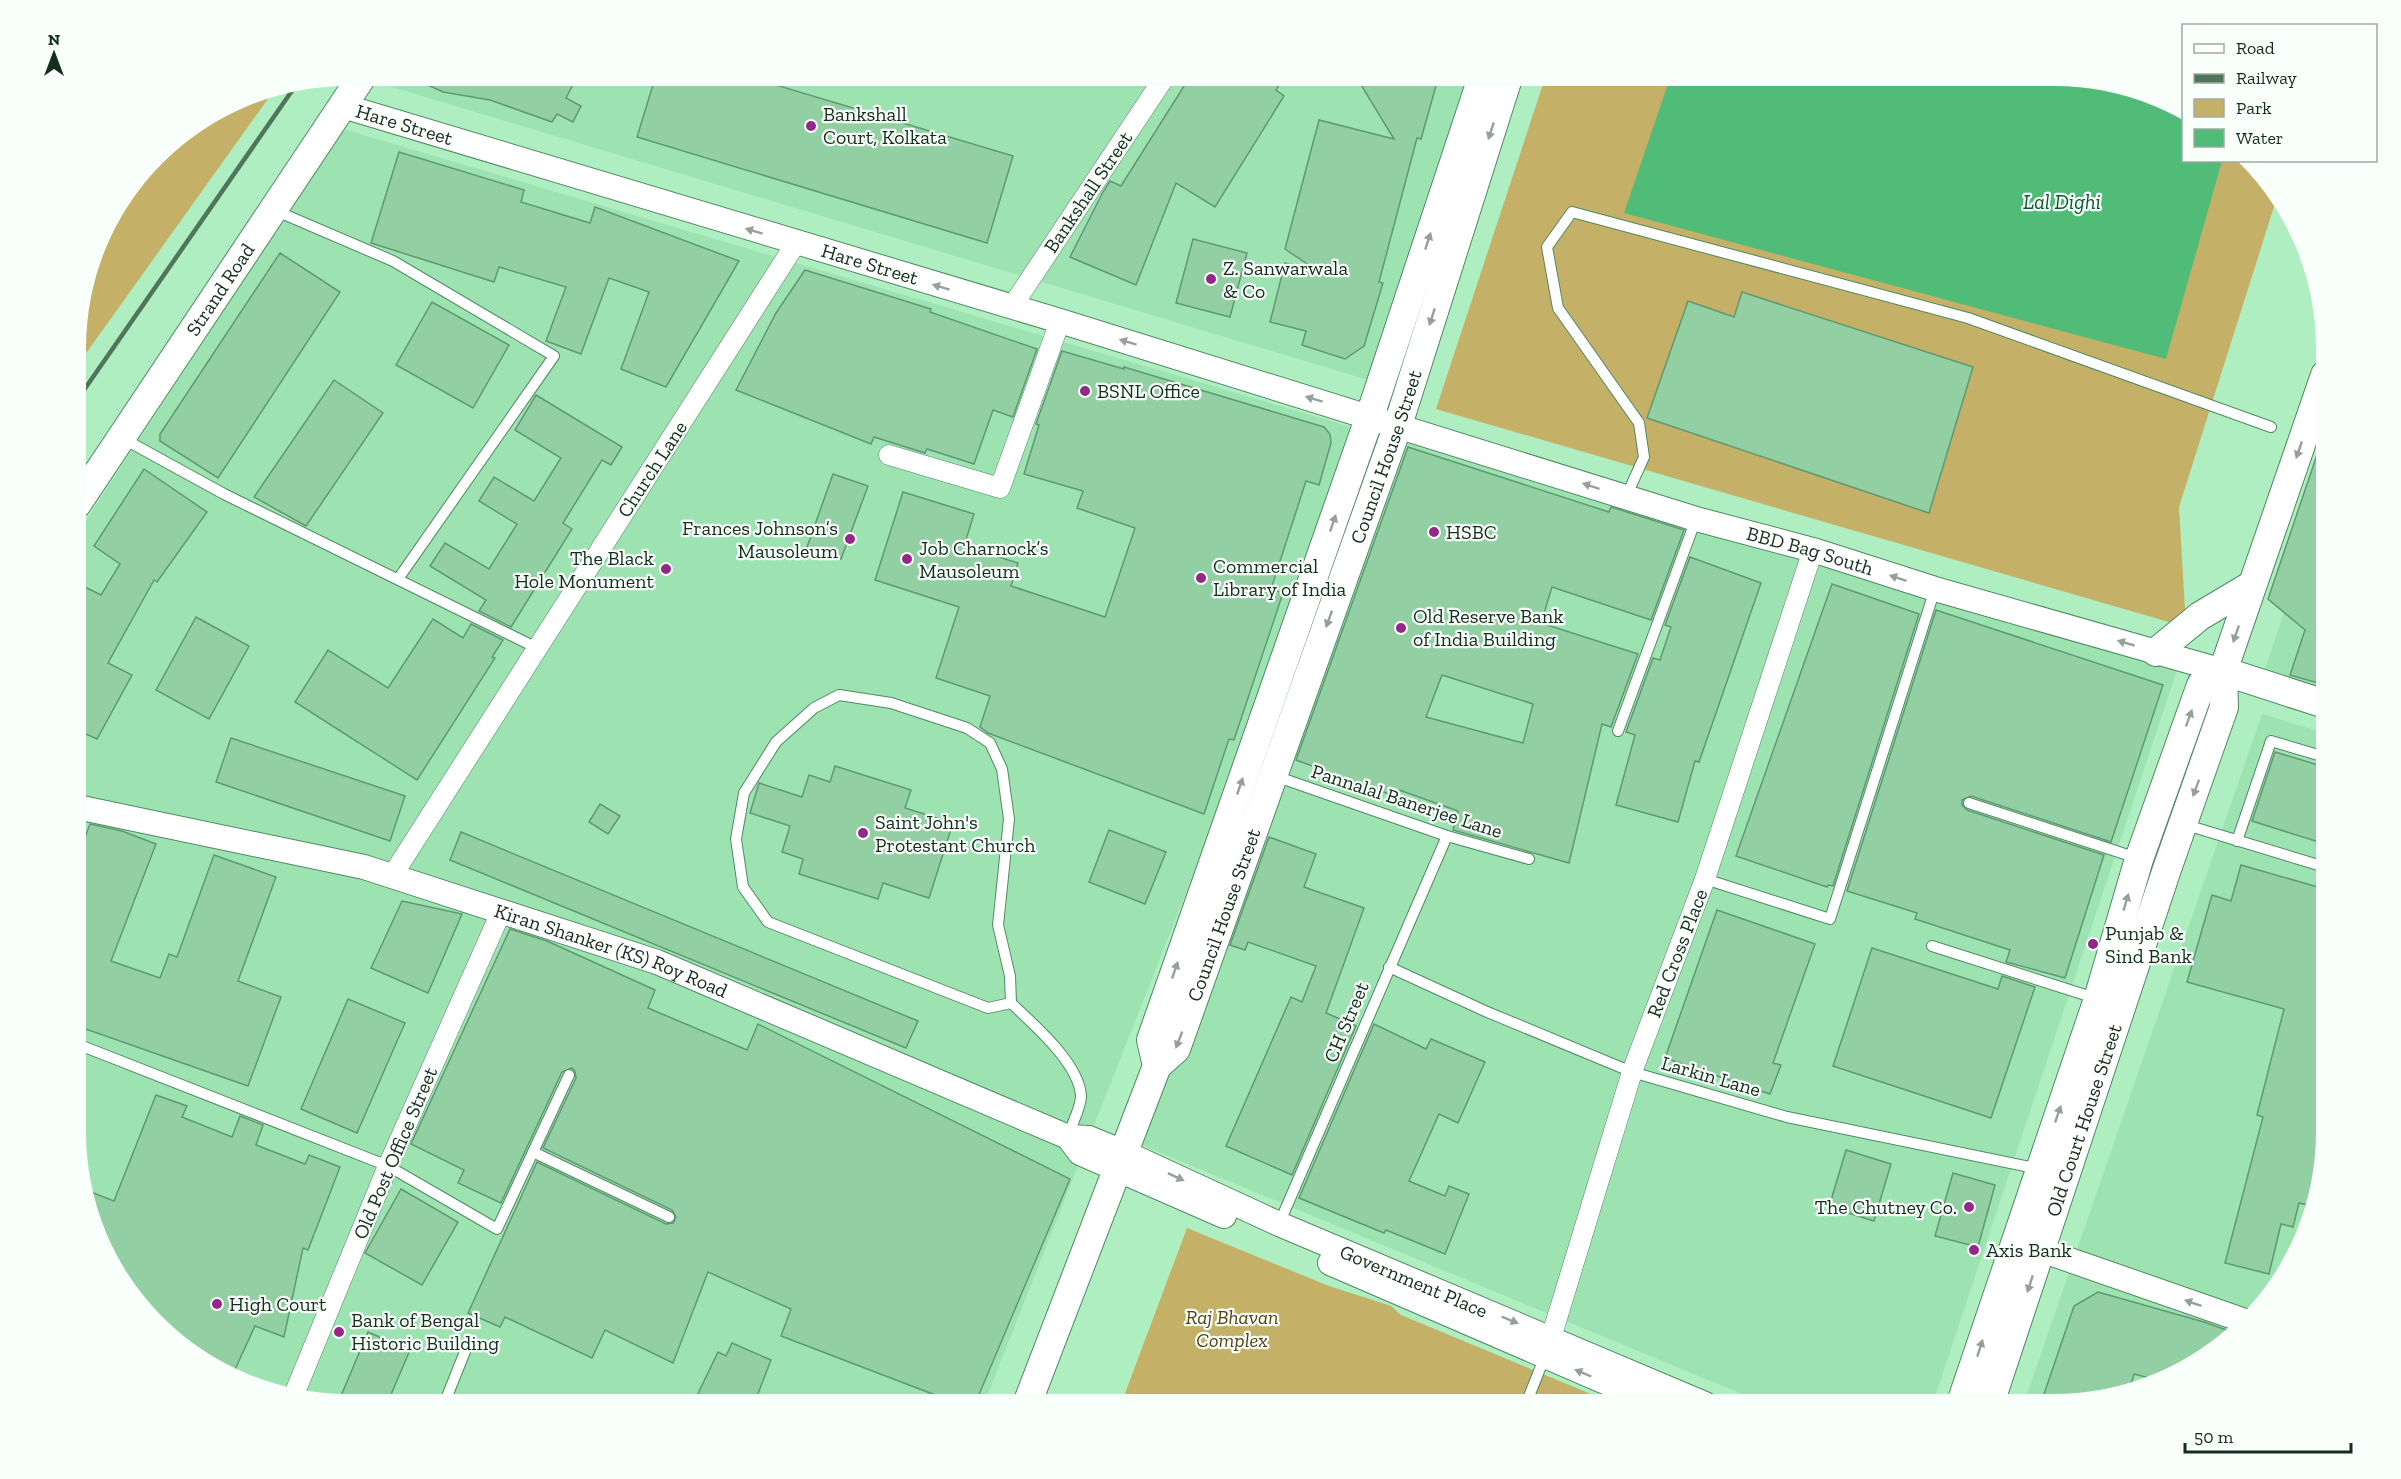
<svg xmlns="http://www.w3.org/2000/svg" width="2401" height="1479" font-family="'Zilla Slab',serif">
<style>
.built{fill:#9de3b2}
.green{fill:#c5b068}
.water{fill:#50bc78}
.building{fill:#92cfa3;stroke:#5e9a71;stroke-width:1.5;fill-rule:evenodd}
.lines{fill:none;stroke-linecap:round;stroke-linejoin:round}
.service-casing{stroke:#4e8a61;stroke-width:12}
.minor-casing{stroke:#4e8a61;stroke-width:21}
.tertiary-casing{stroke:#4e8a61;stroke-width:26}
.secondary-casing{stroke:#4e8a61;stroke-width:30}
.service{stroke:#fff;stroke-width:10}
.minor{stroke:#fff;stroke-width:20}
.tertiary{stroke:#fff;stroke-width:24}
.secondary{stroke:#fff;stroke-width:28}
.rail{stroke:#4f765b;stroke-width:4.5}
.oneway{fill:#95a099}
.poi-dot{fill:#952788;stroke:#f9fffa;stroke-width:2}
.labels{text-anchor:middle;stroke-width:4.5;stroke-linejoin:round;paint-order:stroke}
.poi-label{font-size:20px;fill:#142d1c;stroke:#f9fffa;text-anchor:start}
.street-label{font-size:20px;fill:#142d1c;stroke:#f9fffa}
.park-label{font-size:20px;font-style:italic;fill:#514312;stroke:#f9fffa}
.water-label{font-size:21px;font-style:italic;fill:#04592e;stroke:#f9fffa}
</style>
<rect width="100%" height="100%" fill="#afeec1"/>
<g class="built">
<path d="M388,75H1478L1378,383L382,84Z"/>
<path d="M343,129L1368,432L984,1404H347L276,1395L211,1367L121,1283L77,1167V534Z"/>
<path d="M1380,434L2180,661L1933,1403L1766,1404L1122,1137Z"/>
<path d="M2325,490V699L2261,681Z"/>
<path d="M2262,714L2325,733V1149L2289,1268L2246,1325L2190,1367L2071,1403H2024Z"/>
</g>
<g class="green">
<path d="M1546,75H2054L2125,84L2183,109L2184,160L2242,161L2278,194L2179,507L2186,627L1436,409Z"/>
<path d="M275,89L77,366V312L103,226L167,143L243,96Z"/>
<path d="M1187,1228L1329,1286L1391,1306L1401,1315L1615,1404H1121Z"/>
</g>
<path class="water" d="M1671,75H2054L2125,84L2183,109L2184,160L2222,161L2166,359L1624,213Z"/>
<g class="building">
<path d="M406,75H578L566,98L581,106L573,122L557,114L552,122L490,100L443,92Z"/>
<path d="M656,75H743L1013,156L987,243L637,137Z"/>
<path d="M1191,75H1285L1276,90L1284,96L1215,207L1176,183L1136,285L1070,257L1103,192L1110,181L1121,186Z"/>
<path d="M1355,75H1439L1421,139L1417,138L1379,282L1383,283L1364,346L1345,359L1302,345L1306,331L1270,322L1285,263L1319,272L1285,249L1319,120L1394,139Z"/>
<path d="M399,152L524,190L521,202L590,223L595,207L739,261L666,387L621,369L649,292L609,278L581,354L546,341L566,287L499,267L494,282L371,243Z"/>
<path d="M1193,239L1247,253L1230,317L1176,303Z"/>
<path d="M280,253L340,292L218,478L160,441V434Z"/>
<path d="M805,270L931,309L930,312L1037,349L1013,417L993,410L974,464L927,449L925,453L874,437L871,444L736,390L776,313Z"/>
<path d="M1742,292L1973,367L1929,513L1647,418L1688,301L1734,317Z"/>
<path d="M432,302L509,345L473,408L396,365Z"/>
<path d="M1062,351L1124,369V367L1324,427L1330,434L1331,443L1319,485L1306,481L1271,589L1283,593L1234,740L1229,739L1204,814L988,733L980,727L990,696L936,678L959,607L875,580L903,492L974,514L964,546L1018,563L1011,586L1105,617L1135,528L1077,508L1083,491L1024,474L1039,425L1036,424Z"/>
<path d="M334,380L383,413L306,526L254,497Z"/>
<path d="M536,395L622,447L611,465L602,460L563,523L572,529L511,627L479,611L486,600L430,566L445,543L489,569L517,524L479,501L494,477L534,501L561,458L515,430Z"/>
<path d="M2322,440L2325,441V685L2290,675L2305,630L2268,599Z"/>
<path d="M1408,447L1609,512L1611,507L1684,530L1651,620L1552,587L1541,623L1638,654L1611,727L1602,724L1569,863L1453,830L1458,811L1399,790L1397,797L1296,760ZM1442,675L1533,704L1523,743L1426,717Z"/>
<path d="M144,469L207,512L157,582L154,580L108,663L132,675L97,739L77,730V583L101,595L120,564L94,546Z"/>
<path d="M833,474L868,486L841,559L807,547Z"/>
<path d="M1690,557L1761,583L1699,762L1695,761L1678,822L1616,805L1635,735L1626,732L1653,658L1660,660L1671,627L1665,625Z"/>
<path d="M1832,584L1919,614L1833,886L1828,885L1827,887L1736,856Z"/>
<path d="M1936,610L2163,685L2111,842L1971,796L1962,800V805L1967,810L2104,855L2065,978L2006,962L2010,950L1915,919L1917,913L1847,891Z"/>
<path d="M196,617L249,646L209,719L156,690Z"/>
<path d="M433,619L463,638L471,624L503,640L492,657L495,658L417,780L295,702L328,650L388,688Z"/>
<path d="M231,738L405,796L390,841L216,782Z"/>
<path d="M2275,752L2325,767V844L2252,821Z"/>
<path d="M835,766L911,790L905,808L953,823L929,898L883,883L878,899L799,874L803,859L782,852L790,826L750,813L759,783L802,797L809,775L830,782Z"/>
<path d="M600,804L620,816L608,834L589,822Z"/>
<path d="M90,824L122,831L156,844L111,961L160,978L169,954L177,957L214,855L276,877L238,981L281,997L248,1086L77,1026V858Z"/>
<path d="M1109,830L1166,852L1145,904L1089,882Z"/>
<path d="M461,832L918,1021L906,1048L450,860Z"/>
<path d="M1269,837L1316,854L1304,887L1364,908L1326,1013L1356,1026L1292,1175L1226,1146L1291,997L1302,1002L1316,966L1248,942L1245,950L1230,945Z"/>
<path d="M2241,865L2325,889V1149L2308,1205L2299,1203L2293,1227L2281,1224L2269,1274L2225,1263L2263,1117L2257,1115L2284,1009L2187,982L2212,895L2231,901Z"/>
<path d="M402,901L462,914L428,993L371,968Z"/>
<path d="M1717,910L1815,944L1773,1063L1781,1065L1770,1094L1665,1058Z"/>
<path d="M510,929L547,941L655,990L648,1008L747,1050L758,1024L1070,1179L975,1404H940L943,1398L781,1336L791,1309L708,1272L673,1363L605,1330L592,1358L505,1317L500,1327L468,1313L537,1162L666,1224L673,1223L676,1217L672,1210L543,1148L576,1078L575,1071L572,1068L562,1072L501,1203L458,1183L464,1170L411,1144Z"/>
<path d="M1872,948L1998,989L2002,976L2035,987L1991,1118L1833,1066Z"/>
<path d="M348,999L405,1023L357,1133L301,1109Z"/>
<path d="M1374,1024L1426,1049L1431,1039L1485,1062L1458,1123L1439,1114L1409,1181L1445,1196L1449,1186L1469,1194L1445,1254L1386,1230L1384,1233L1299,1198Z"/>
<path d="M156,1095L187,1106L182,1117L232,1137L240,1116L263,1125L256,1145L305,1164L309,1155L340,1167L308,1250L303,1248L284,1337L255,1326L232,1376L211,1367L121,1283L86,1190L114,1201Z"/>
<path d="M1846,1150L1891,1164L1874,1221L1829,1207Z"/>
<path d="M1953,1173L1995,1185L1978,1247L1935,1236Z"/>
<path d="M401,1189L458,1222L422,1285L365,1253Z"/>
<path d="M2098,1292L2204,1322L2235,1333L2190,1367L2153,1379L2134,1374L2131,1385L2071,1403H2041L2074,1306Z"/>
<path d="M368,1332L410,1350L387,1404L338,1403Z"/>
<path d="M732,1343L771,1360L754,1404H693L718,1352L726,1356Z"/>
</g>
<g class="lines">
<defs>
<g id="service">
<path d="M274,210L393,261L554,356L398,579"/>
<path d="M122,438L224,494L537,648"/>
<path d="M1626,497L1644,457L1639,423L1558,308L1547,247L1572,212L1968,318L2271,427"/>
<path d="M1618,731L1696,519"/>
<path d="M1275,776L1447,836L1529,859"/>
<path d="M1969,803L2137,858"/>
<path d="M2183,824L2325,867"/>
<path d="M2237,841L2271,741L2325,757"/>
<path d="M1705,879L1830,919L1935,589"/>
<path d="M1932,946L2098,999"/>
<path d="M1389,967L1485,1011L1632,1072L1787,1117L2039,1169"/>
<path d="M1011,1003L1010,976L998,925L1009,819L1002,769L990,743L967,728L891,703L839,695L814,708L776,742L744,793L736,839L743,887L768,922L988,1008L1011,1003C1033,1024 1079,1063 1081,1096C1081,1108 1071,1125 1068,1137"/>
<path d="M77,1044L388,1166L497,1229L569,1075"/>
<path d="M533,1152L669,1217"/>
<path d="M1279,1224L1447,836"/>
<path d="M444,1404L468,1344"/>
<path d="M1526,1404L1545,1356"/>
</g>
<g id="minor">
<path d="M1011,308L1166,75"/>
<path d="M889,455L1000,488L1060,321"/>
<path d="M392,876L796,243"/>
<path d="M1547,1351L1632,1072L1705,879L1813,550"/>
<path d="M293,1397L388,1166L501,912"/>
</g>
<g id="tertiary">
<path id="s1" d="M343,106L1060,321L1696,519L1813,550L1935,589L2223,671"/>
<path id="s2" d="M77,807L364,867L657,962L1068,1137L1089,1138L1123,1152L1279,1224L1705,1404"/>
<path d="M1068,1137L1080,1153L1224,1216"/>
<path d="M2041,1250L2248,1322"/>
<path d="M1330,1263L1656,1404"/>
</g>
<g id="secondary">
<path id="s3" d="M77,504L363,75"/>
<path d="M2156,652L2200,616L2252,585"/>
<path d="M2223,671L2325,704"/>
<path d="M1157,1066L1151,1040L1370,416L1483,75"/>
<path d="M1961,1403L2098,999L2139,859L2201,685L2223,671"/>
<path id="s4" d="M1990,1403L2167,869L2224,707L2223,671L2325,375"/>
<path id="s5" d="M1027,1404L1157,1066L1176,1049L1398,425L1509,75"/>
</g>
</defs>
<use href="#service" class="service-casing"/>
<use href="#minor" class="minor-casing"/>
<use href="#tertiary" class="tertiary-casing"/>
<use href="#secondary" class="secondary-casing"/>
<use href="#service" class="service"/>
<use href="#minor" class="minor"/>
<use href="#tertiary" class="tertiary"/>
<use href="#secondary" class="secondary"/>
<path class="rail" d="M77,400L296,85"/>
</g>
<defs><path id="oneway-solid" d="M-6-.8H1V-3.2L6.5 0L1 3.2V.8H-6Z" transform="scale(1.5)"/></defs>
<g class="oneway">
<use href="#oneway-solid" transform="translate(1491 131) rotate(108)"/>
<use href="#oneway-solid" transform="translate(754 231) rotate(-163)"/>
<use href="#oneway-solid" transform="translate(1428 241) rotate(-72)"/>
<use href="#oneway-solid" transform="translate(941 287) rotate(-163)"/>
<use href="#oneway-solid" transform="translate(1432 317) rotate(108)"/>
<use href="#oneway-solid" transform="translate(1128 342) rotate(-163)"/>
<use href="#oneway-solid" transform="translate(1314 399) rotate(-163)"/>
<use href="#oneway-solid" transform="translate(2299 450) rotate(109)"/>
<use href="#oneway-solid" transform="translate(1591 486) rotate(-162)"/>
<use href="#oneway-solid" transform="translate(1333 523) rotate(-71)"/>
<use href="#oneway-solid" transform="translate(1898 578) rotate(-162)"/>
<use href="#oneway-solid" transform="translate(1329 619) rotate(110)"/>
<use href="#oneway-solid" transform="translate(2236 634) rotate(109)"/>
<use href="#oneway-solid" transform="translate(2126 643) rotate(-164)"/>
<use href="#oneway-solid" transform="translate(2189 718) rotate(-70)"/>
<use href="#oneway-solid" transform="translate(1240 786) rotate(-71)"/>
<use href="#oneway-solid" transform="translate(2196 788) rotate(110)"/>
<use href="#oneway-solid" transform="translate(2126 902) rotate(-74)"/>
<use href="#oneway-solid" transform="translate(1175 970) rotate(-71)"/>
<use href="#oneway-solid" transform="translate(1179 1040) rotate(111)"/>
<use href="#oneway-solid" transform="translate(2058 1114) rotate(-71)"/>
<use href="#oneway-solid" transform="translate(1176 1177) rotate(25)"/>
<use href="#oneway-solid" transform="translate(2030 1284) rotate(108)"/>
<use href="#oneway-solid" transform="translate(2193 1303) rotate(-161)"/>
<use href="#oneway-solid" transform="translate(1510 1320) rotate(22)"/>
<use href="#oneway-solid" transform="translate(1980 1348) rotate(-72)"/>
<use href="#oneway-solid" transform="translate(1583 1373) rotate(-157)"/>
</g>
<g class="poi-dot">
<circle cx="811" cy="126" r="6"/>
<circle cx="1211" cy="279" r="6"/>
<circle cx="1085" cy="391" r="6"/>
<circle cx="1434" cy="532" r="6"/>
<circle cx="850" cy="539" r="6"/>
<circle cx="907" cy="559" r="6"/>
<circle cx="666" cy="569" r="6"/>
<circle cx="1201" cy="578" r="6"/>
<circle cx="1401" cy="628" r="6"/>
<circle cx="863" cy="833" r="6"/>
<circle cx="2093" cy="944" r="6"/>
<circle cx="1969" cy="1207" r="6"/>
<circle cx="1974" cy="1250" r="6"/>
<circle cx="217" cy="1304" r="6"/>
<circle cx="339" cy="1332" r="6"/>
</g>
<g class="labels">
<g class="poi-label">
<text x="823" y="121">Bankshall<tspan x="823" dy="23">Court, Kolkata</tspan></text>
<text x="1223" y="275">Z. Sanwarwala<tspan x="1223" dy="23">&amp; Co</tspan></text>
<text x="1097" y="398">BSNL Office</text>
<text x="838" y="535" text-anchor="end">Frances Johnson’s<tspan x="838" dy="23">Mausoleum</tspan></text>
<text x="1446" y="539">HSBC</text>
<text x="919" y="555">Job Charnock’s<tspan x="919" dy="23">Mausoleum</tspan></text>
<text x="654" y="565" text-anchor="end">The Black<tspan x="654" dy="23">Hole Monument</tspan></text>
<text x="1213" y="573">Commercial<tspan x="1213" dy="23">Library of India</tspan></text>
<text x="1413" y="623">Old Reserve Bank<tspan x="1413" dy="23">of India Building</tspan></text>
<text x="875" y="829">Saint John's<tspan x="875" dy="23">Protestant Church</tspan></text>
<text x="2105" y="940">Punjab &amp;<tspan x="2105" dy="23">Sind Bank</tspan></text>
<text x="1957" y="1214" text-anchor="end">The Chutney Co.</text>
<text x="1986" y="1257">Axis Bank</text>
<text x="229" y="1311">High Court</text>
<text x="351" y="1327">Bank of Bengal<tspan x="351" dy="23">Historic Building</tspan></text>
</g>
<g class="street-label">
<text dy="7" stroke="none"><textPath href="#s1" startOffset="64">Hare Street</textPath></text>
<text transform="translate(1088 192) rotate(-56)" y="7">Bankshall Street</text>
<text dy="7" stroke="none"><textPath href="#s1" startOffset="550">Hare Street</textPath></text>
<text dy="7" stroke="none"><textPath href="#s3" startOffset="258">Strand Road</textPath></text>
<text dy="7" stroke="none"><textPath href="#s5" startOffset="1016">Council House Street</textPath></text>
<text transform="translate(652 469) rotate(-57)" y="7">Church Lane</text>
<text dy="7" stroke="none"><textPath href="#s1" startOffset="1533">BBD Bag South</textPath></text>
<text transform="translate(1407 801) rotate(18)" y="7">Pannalal Banerjee Lane</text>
<text dy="7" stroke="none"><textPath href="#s5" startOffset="530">Council House Street</textPath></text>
<text dy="7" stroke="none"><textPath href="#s2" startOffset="554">Kiran Shanker (KS) Roy Road</textPath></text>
<text transform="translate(1677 953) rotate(-69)" y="7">Red Cross Place</text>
<text transform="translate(1346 1022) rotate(-67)" y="7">CH Street</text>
<text transform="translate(1711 1076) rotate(16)" y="7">Larkin Lane</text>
<text dy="7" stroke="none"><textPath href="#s4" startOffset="298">Old Court House Street</textPath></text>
<text transform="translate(395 1153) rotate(-67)" y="7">Old Post Office Street</text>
<text dy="7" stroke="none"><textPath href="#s2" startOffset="1424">Government Place</textPath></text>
</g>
<g class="park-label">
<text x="1232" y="1324">Raj Bhavan<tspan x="1232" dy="23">Complex</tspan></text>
</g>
<g class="water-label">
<text x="2062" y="209">Lal Dighi</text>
</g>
</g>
<path d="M0 0H2401V1479H0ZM348 86H2054A262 262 0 0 1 2316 348V1132A262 262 0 0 1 2054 1394H348A262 262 0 0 1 86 1132V348A262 262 0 0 1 348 86Z" fill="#f9fffa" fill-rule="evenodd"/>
<rect x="2182" y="24" width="195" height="138" fill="#f9fffa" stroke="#9daba1" stroke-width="1.5"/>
<rect x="2194" y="44" width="30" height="9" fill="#ffffff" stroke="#9daba1" stroke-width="1.5"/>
<text x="2236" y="54" font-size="18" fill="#142d1c">Road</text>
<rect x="2194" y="74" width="30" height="9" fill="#4f765b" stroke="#9daba1" stroke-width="1.5"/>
<text x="2236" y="84" font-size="18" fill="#142d1c">Railway</text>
<rect x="2194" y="99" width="30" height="18" fill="#c5b068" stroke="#9daba1" stroke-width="1.5"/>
<text x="2236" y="114" font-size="18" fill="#142d1c">Park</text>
<rect x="2194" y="129" width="30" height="18" fill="#50bc78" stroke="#9daba1" stroke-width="1.5"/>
<text x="2236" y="144" font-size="18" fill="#142d1c">Water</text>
<g transform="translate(54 54)" stroke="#f9fffa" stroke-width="4.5" paint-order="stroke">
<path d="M0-4.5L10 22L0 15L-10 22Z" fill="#142d1c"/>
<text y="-9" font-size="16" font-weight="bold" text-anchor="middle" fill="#142d1c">N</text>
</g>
<path d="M2185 1443v9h166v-9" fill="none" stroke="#142d1c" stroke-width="3"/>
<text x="2194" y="1443" font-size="18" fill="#142d1c" stroke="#f9fffa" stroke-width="4.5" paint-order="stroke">50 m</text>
</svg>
